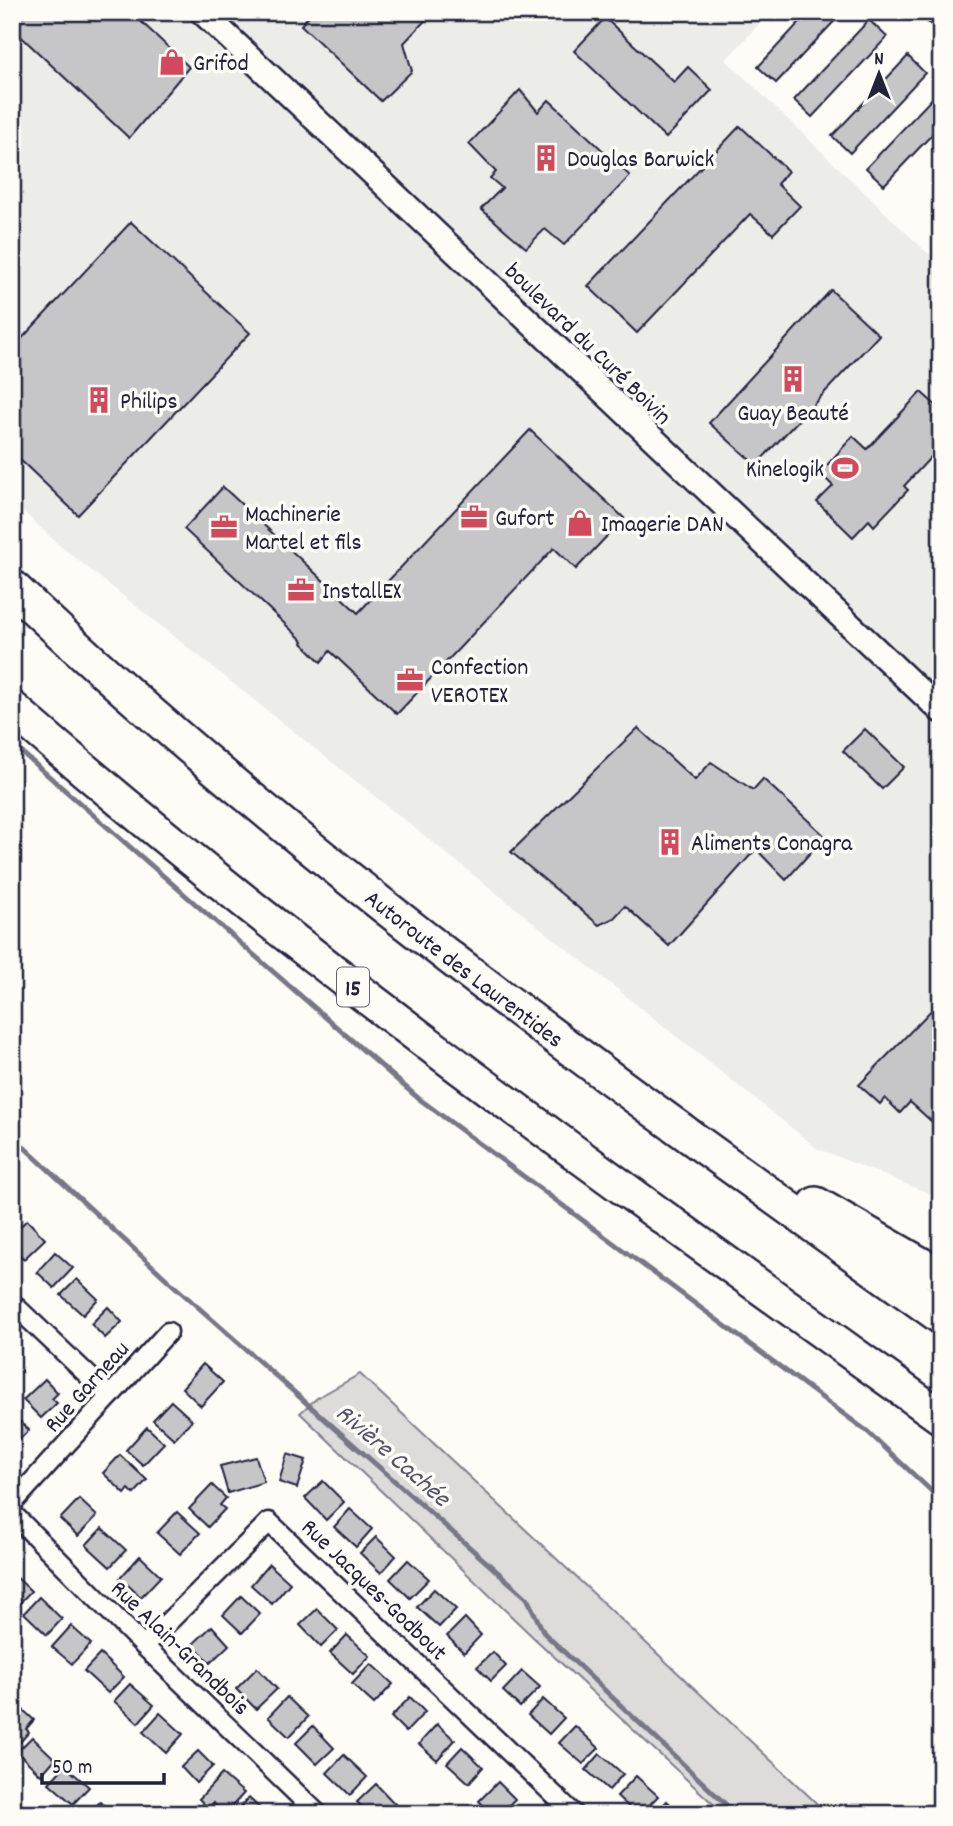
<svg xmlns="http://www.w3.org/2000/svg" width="953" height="1826" font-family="Dekko,sans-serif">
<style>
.built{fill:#ecece9}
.green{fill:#dddcdb;stroke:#807f8b;stroke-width:2}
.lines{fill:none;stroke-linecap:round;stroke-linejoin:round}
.stream{stroke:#787885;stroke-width:5}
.building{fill:#c6c6c8;stroke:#22223b;stroke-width:2}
.minor-casing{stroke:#22223b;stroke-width:23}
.tertiary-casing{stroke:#22223b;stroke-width:28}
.motorway-casing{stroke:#22223b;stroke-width:38}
.minor{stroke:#fdfcf7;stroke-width:18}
.tertiary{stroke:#fdfcf7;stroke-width:23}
.motorway{stroke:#fdfcf7;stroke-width:33}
.labels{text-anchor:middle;stroke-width:7;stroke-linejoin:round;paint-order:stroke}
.shield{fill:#fdfcf7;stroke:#646373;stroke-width:2}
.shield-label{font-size:23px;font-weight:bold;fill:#22223b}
.poi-label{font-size:24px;fill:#22223b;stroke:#fdfcf7;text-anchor:start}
.street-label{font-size:24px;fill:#22223b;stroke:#fdfcf7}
.water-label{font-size:26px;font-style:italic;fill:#545466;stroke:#fdfcf7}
</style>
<rect width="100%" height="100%" fill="#fdfcf7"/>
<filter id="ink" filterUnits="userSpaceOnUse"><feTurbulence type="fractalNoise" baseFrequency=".0143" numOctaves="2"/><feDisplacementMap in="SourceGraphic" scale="14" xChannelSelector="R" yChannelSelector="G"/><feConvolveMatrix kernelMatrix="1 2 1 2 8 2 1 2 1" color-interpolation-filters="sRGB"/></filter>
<g filter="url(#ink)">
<path class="built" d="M12,12H770L726,60L941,266V1198L818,1149L58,544L12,501Z"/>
<path class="green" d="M360,1374L828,1814H724L533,1637L300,1413L317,1398Z"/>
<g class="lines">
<g class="stream">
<path d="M12,744L418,1098L868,1432L941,1500"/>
<path d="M12,1136L173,1285L527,1598L544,1633L736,1814"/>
</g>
</g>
<g class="building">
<path d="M12,12H131L189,67L129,138L12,28Z"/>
<path d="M312,12H433L404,43L412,71L381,101L301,25Z"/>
<path d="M809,12H843L776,83L758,67Z"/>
<path d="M605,18L674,82L688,67L712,90L666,138L574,51Z"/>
<path d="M869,20L887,37L812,117L794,100Z"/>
<path d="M908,56L925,73L850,153L832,136Z"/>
<path d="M941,89V125L884,185L866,168Z"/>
<path d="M520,90L538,112L549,100L630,176L564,245L545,229L526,248L481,209L502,188L490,178L496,172L469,144Z"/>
<path d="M740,126L788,171L777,184L800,206L773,234L750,214L637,333L588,286Z"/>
<path d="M131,222L250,333L78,515L12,452V349Z"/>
<path d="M831,290L879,335L756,465L709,423Z"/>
<path d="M921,392L941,410V446L904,486L908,490L874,526L869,520L853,537L817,502L833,486L820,473L853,436L867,449Z"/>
<path d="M530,430L624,518L576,569L554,548L397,714L330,651L321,662L302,643L303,641L184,529L223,487L358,613Z"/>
<path d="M638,728L695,780L711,762L753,790L763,779L825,836L786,880L756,849L669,946L625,906L614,918L599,925L511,852Z"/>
<path d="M865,729L904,767L882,789L843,751Z"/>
<path d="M941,1000V1130L910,1102L900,1113L885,1098L880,1104L859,1085Z"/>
<path d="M27,1220L45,1239L24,1259L12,1247V1234Z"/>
<path d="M55,1252L73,1268L54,1288L37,1272Z"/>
<path d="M77,1279L98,1299L83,1315L61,1295Z"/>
<path d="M108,1307L122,1322L105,1338L91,1324Z"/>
<path d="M203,1364L223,1382L201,1406L182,1388Z"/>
<path d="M45,1379L58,1393L52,1399L57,1403L41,1418L23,1400Z"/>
<path d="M171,1401L192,1420L174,1439L153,1420Z"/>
<path d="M12,1414L29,1430L12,1447Z"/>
<path d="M147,1427L164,1443L143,1465L126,1450Z"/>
<path d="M287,1454L306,1460L297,1488L279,1482Z"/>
<path d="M120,1455L147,1480L134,1494L129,1489L125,1494L103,1473Z"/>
<path d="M256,1457L264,1482L228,1493L220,1466Z"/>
<path d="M323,1481L344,1502L326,1520L305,1498Z"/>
<path d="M212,1485L226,1498L220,1505L225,1509L208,1527L189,1509Z"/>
<path d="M79,1499L97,1516L78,1536L60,1519Z"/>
<path d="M350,1509L372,1529L356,1547L334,1527Z"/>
<path d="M177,1512L200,1533L180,1554L157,1533Z"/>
<path d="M102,1528L126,1550L110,1567L86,1545Z"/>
<path d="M376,1537L396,1556L381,1573L360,1553Z"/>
<path d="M140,1556L161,1576L141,1597L120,1578Z"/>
<path d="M408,1560L429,1579L410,1598L390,1579Z"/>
<path d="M269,1564L290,1583L272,1604L251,1585Z"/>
<path d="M12,1573L31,1591L15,1608L12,1606Z"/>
<path d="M434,1589L456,1609L439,1627L417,1607Z"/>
<path d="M241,1596L260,1614L242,1633L223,1615Z"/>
<path d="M39,1597L62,1619L47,1635L24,1613Z"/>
<path d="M317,1609L338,1630L321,1647L300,1625Z"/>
<path d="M465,1618L481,1635L464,1653L447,1636Z"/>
<path d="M71,1626L91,1644L72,1664L52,1647Z"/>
<path d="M212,1626L229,1645L210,1663L193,1644Z"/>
<path d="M347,1635L370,1656L353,1674L330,1653Z"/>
<path d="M493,1652L506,1666L491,1681L477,1667Z"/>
<path d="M100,1654L124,1677L108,1693L84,1671Z"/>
<path d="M371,1664L393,1684L374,1704L352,1684Z"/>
<path d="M257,1668L277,1689L256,1709L236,1689Z"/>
<path d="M522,1671L540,1687L520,1707L503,1691Z"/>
<path d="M130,1684L154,1705L138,1723L114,1701Z"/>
<path d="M287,1697L308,1717L289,1737L268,1717Z"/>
<path d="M410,1697L425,1712L406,1732L391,1717Z"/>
<path d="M543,1699L564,1718L549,1734L528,1715Z"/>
<path d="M20,1707L34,1720L26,1729L29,1732L14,1749L12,1747V1715Z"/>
<path d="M160,1713L183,1734L166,1753L143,1732Z"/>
<path d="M437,1724L455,1740L437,1760L419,1744Z"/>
<path d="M313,1726L334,1748L317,1764L296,1743Z"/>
<path d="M575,1726L599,1748L583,1764L559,1743Z"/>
<path d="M32,1737L55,1759L41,1775L17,1752Z"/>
<path d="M462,1747L483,1767L469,1783L447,1763Z"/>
<path d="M198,1751L213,1766L196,1783L181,1767Z"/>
<path d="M600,1754L623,1774L609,1790L586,1770Z"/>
<path d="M344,1755L367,1777L350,1795L327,1773Z"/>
<path d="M65,1766L89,1787L73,1804L49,1783Z"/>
<path d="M222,1774L244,1793L225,1814L213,1803L208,1808L199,1799Z"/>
<path d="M636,1776L658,1796L641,1814H636L617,1796Z"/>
<path d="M498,1782L515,1799L500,1814H492L479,1801Z"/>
<path d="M376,1784L395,1804L385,1814H369L357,1802Z"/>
<path d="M249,1798L266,1814H234Z"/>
<path d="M667,1801L680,1814H655Z"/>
<path d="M100,1802L113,1814H88Z"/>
</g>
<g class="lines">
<defs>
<g id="minor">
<path d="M932,12L941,20"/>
<path d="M12,1303L110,1396"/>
<path d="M12,1504L168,1332"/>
<path d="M12,1513L144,1646L318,1814"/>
<path d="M144,1646L269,1522L574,1814"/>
<path d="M12,1808L18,1814"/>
</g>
<path id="tertiary" d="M202,12L941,711"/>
<g id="motorway">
<path id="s1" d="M12,587C298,859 621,1088 941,1317"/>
<path d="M12,708C306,965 625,1190 941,1417"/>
<path d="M816,1204L941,1276"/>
</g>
</defs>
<use href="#minor" class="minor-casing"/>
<use href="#tertiary" class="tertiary-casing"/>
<use href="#motorway" class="motorway-casing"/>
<use href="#minor" class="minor"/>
<use href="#tertiary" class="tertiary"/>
<use href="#motorway" class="motorway"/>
</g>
</g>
<defs>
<symbol id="shop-bare" viewBox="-9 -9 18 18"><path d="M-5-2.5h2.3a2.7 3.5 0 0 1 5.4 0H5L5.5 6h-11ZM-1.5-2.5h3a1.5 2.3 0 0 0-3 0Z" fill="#d1495b" stroke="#fdfcf7" stroke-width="2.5" paint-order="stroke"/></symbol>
<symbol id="building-bare" viewBox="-9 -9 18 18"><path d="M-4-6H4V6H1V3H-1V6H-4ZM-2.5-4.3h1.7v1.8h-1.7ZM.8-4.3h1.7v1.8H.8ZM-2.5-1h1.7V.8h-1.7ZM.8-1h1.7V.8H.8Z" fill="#d1495b" stroke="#fdfcf7" stroke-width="2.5" paint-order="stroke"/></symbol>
<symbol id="stadium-bare" viewBox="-9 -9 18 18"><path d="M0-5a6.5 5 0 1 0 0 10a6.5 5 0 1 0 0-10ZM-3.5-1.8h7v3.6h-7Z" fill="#d1495b" stroke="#fdfcf7" stroke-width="2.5" paint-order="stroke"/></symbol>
<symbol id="office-bare" viewBox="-9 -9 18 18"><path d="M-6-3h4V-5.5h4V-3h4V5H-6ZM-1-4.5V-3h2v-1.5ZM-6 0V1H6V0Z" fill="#d1495b" stroke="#fdfcf7" stroke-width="2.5" paint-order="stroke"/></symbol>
</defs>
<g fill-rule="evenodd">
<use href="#shop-bare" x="153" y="43" width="38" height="38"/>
<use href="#building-bare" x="527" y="139" width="38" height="38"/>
<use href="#building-bare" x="774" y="360" width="38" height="38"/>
<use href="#building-bare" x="80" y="381" width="38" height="38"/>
<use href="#stadium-bare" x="826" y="449" width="38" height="38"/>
<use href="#office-bare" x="455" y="498" width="38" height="38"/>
<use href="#shop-bare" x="561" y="504" width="38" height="38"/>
<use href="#office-bare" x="205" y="508" width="38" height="38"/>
<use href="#office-bare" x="282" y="571" width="38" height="38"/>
<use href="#office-bare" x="391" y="661" width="38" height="38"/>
<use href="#building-bare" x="651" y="823" width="38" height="38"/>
</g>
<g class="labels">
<rect class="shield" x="337" y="967.5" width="32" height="39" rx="5"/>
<g class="shield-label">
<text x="353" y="995">15</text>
</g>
<g class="poi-label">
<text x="193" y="70">Grifod</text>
<text x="567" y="166">Douglas Barwick</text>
<text x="120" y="408">Philips</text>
<text x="793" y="420" text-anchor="middle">Guay Beauté</text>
<text x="824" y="476" text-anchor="end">Kinelogik</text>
<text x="245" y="521">Machinerie<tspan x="245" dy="28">Martel et fils</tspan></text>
<text x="495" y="525">Gufort</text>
<text x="601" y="531">Imagerie DAN</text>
<text x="322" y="598">InstallEX</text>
<text x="431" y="674">Confection<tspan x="431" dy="28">VEROTEX</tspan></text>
<text x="691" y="850">Aliments Conagra</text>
</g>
<g class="street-label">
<text transform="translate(589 343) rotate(44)" y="8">boulevard du Curé Boivin</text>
<text dy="8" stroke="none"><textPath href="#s1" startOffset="592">Autoroute des Laurentides</textPath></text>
<text transform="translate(86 1386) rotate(-48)" y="8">Rue Garneau</text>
<text transform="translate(375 1589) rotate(44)" y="8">Rue Jacques-Godbout</text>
<text transform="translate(181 1647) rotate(44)" y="8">Rue Alain-Grandbois</text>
</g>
<g class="water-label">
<text transform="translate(394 1454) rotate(41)" y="9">Rivière Cachée</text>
</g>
</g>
<rect width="953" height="1826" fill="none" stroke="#fdfcf7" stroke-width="42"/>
<rect x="21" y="21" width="911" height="1784" fill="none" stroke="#22223b" stroke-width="2.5" filter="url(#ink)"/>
<g transform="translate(879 74)" stroke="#fdfcf7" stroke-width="5" paint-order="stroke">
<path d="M0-5L12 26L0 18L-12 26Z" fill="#22223b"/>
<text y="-10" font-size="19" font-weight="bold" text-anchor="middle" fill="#22223b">N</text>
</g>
<path d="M42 1773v10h122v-10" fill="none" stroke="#22223b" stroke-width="3.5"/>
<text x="52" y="1773" font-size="21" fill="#22223b" stroke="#fdfcf7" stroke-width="5" paint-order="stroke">50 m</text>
</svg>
